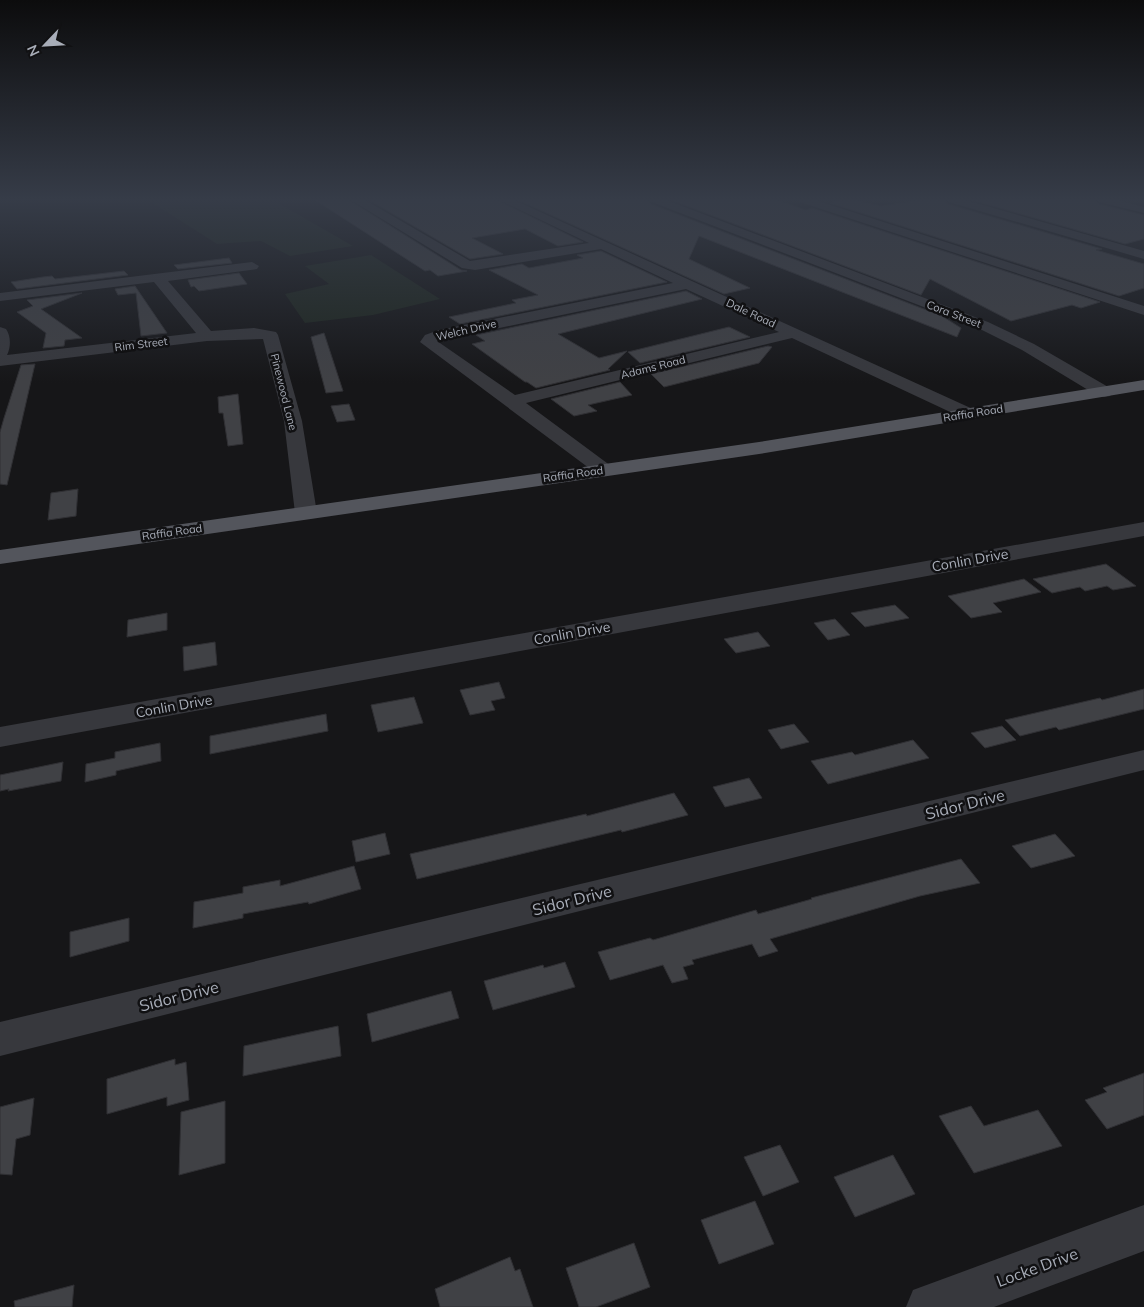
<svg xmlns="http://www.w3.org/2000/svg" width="1144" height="1307" font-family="Mulish,sans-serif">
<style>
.green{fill:#1e261f}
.building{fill:#404145;stroke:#303034}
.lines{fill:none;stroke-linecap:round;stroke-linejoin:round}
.minor{fill:#37383d;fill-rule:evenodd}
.major{fill:#53555c;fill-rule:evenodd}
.labels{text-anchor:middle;stroke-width:5;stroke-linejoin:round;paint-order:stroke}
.far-street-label{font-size:11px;fill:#a8adb8;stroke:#111113}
.street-label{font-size:14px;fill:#a8adb8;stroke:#111113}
.near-street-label{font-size:16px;fill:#a8adb8;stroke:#111113}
</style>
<rect width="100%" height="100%" fill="#161618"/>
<g class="green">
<path d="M148,200H273L353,246L290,256L261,241L217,244Z"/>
<path d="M371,255L440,299L373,315L305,323L285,294L329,284L305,266Z"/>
</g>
<g class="building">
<path d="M315,200H349L461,270L467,271L438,276L430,270L425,271Z"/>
<path d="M369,200H497L583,242L558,246L525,229L472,238L503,254L470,259Z"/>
<path d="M518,200H648L651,204L942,316L961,328L957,337L699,236L689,259L750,288L724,294Z"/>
<path d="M671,200H777L806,210L812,208L1100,302L1081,308L1072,305L1011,321L930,279L921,295Z"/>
<path d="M840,200H854L881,206L920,200H945L948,204L1102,249L1096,250L1144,264V288L1119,296L830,203Z"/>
<path d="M972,200H1095L1099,204L1144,215V239L1125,244Z"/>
<path d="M601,251L667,282L460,324L449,317L516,303L512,300L538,295L489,270L522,264L529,268L583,258L577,255Z"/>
<path d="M229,258L232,263L178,269L174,265Z"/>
<path d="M124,271L128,275L17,289L11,282L43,277L52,276L55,279Z"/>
<path d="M239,273L247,284L199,291L194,286L191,287L188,280Z"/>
<path d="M135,286L167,333L141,336L136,293L118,295L115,289Z"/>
<path d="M686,291L702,299L558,334L599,358L627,351L608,369L610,370L536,388L527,382H525L472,344L485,341L476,335Z"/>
<path d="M82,293L41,309L82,338L65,340L64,346L43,348L46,333L17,312L33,306L27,300Z"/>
<path d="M729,327L750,337L640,363L628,352Z"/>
<path d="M324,333L343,391L326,393L311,337Z"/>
<path d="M768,346L772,347L759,363L664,387L651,374Z"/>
<path d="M35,364L7,485L0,484V432L4,418L21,365Z"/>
<path d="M620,382L632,395L588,405L597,411L574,416L551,399Z"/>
<path d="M238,394L243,444L228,446L223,413H219L218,397Z"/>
<path d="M349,404L355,420L337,422L331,406Z"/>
<path d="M78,489L76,516L48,520L51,493Z"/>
<path d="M1106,564L1136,586L1113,590L1107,586L1085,591L1080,587L1052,593L1033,579Z"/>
<path d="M1024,579L1041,592L993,603L1002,612L971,618L948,596Z"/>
<path d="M895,605L909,618L865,627L851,613Z"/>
<path d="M167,613V630L127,637L128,620Z"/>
<path d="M835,619L850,635L828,640L814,623Z"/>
<path d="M758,632L770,646L736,653L724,639Z"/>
<path d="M215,642L217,665L184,671L183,647Z"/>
<path d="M499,682L505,698L491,701L495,710L470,715L460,690Z"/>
<path d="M1144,689V709L1059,730L1056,727L1020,736L1005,720L1100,698L1102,700Z"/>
<path d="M414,697L423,723L378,732L371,705Z"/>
<path d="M326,714L328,731L210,754V736Z"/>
<path d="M794,724L809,742L781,749L768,730Z"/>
<path d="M1002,726L1016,740L985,748L971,733Z"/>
<path d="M913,740L929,758L828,784L811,761L852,752L855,755Z"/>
<path d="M160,743L161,761L116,771V775L85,782L86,764L115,758V752Z"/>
<path d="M63,762L61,781L8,791L9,789L0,791V775Z"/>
<path d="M749,778L762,798L725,807L713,787Z"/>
<path d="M674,793L688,815L622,832L621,830L417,879L410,854L586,814L587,816Z"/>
<path d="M385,833L390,854L356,862L352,841Z"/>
<path d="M1055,834L1075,856L1031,868L1012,846Z"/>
<path d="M961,859L980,883L920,896L770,939L778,951L759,957L752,944L692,960L694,964L683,967L688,979L672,983L663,965L610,980L598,952L650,938L653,940L756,910L758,914L812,899L811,898Z"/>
<path d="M354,866L361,889L309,904L308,902L243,914V918L193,928L194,902L243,893V887L280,880V886Z"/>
<path d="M129,918V941L70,957V932Z"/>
<path d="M565,962L575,987L493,1010L484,981L543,965L544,968Z"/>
<path d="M451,991L459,1018L372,1042L367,1014Z"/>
<path d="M338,1026L341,1056L243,1076L244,1046Z"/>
<path d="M175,1059V1065L186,1062L189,1100L167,1106V1097L107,1114V1079Z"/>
<path d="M1144,1073V1115L1107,1129L1085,1100L1107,1092L1103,1088Z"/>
<path d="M34,1098L30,1135L16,1139L12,1175L0,1174V1107Z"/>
<path d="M225,1101V1163L179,1175L181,1112Z"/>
<path d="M971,1106L984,1126L1038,1110L1062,1146L974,1173L939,1116Z"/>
<path d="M780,1145L799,1182L763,1196L744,1157Z"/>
<path d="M893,1155L915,1194L855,1217L834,1177Z"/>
<path d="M755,1201L774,1244L719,1264L701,1220Z"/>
<path d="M634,1243L650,1287L596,1307H579L566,1268Z"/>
<path d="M510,1257L515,1271L520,1269L533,1307H440L435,1289Z"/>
<path d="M74,1285L72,1307H15L14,1301Z"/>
</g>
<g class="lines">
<g class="minor">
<path d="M351,200H365L470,261L589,243L499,200H514L975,410L978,414L975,418L969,420L963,418L792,338L526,403L611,466L614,470L611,474L604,476L597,474L420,342L425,335L439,330L673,283L601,249L475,270L462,268ZM686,289L779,332L515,395L437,341Z"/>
<path d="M650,200H666L988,322L1034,344L1110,388L1113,392L1110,396L1104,397L1098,396L1022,350L978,328L652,202Z"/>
<path d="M798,200H815L1144,306V315L800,202Z"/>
<path d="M947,200H965L1144,251V259L949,202Z"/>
<path d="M1097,200H1117L1144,207V213L1099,202Z"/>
<path d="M252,262L259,266L257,269L168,281L211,331L254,328L276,332L278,335L302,421L317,513L314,518L306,519L298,518L295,513L284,421L263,339L207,341L0,366V327L6,329C11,336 11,347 7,355L196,333L154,282L0,301V293Z"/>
<path d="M1144,522V536L0,747V727Z"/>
<path d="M1144,750V770L0,1056V1022Z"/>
<path d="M1144,1205V1251L994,1307H906L913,1290Z"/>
</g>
<path class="major" d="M1144,380V390L759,454L0,564V550L759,442Z"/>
</g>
<linearGradient id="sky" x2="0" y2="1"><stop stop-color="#0c0c0d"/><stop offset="0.52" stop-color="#363c48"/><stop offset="1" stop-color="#363c48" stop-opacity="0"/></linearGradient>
<rect width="1144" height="383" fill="url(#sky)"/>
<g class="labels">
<g class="far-street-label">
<text transform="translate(751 313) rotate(25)" y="4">Dale Road</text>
<text transform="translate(954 314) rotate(21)" y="4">Cora Street</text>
<text transform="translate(466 330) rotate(-13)" y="4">Welch Drive</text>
<text transform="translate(141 344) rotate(-7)" y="4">Rim Street</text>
<text transform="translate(653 367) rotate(-14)" y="4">Adams Road</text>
<text transform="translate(284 392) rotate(76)" y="4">Pinewood Lane</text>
<text transform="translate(973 413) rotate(-9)" y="4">Raffia Road</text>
<text transform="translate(573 474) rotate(-8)" y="4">Raffia Road</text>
<text transform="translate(172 532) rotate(-8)" y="4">Raffia Road</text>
</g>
<g class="street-label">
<text transform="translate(970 560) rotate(-10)" y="5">Conlin Drive</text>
<text transform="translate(572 633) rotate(-10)" y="5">Conlin Drive</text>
<text transform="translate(174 706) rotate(-10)" y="5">Conlin Drive</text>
</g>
<g class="near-street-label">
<text transform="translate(965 804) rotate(-14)" y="6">Sidor Drive</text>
<text transform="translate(572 900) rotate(-14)" y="6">Sidor Drive</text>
<text transform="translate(179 996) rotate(-14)" y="6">Sidor Drive</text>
<text transform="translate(1037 1267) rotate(-20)" y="6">Locke Drive</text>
</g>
</g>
<g transform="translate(45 45) rotate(245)" stroke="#111113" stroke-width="4" paint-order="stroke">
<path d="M0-4L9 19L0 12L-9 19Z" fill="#a8adb8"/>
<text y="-8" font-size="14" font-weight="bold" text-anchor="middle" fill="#a8adb8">N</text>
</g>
</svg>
